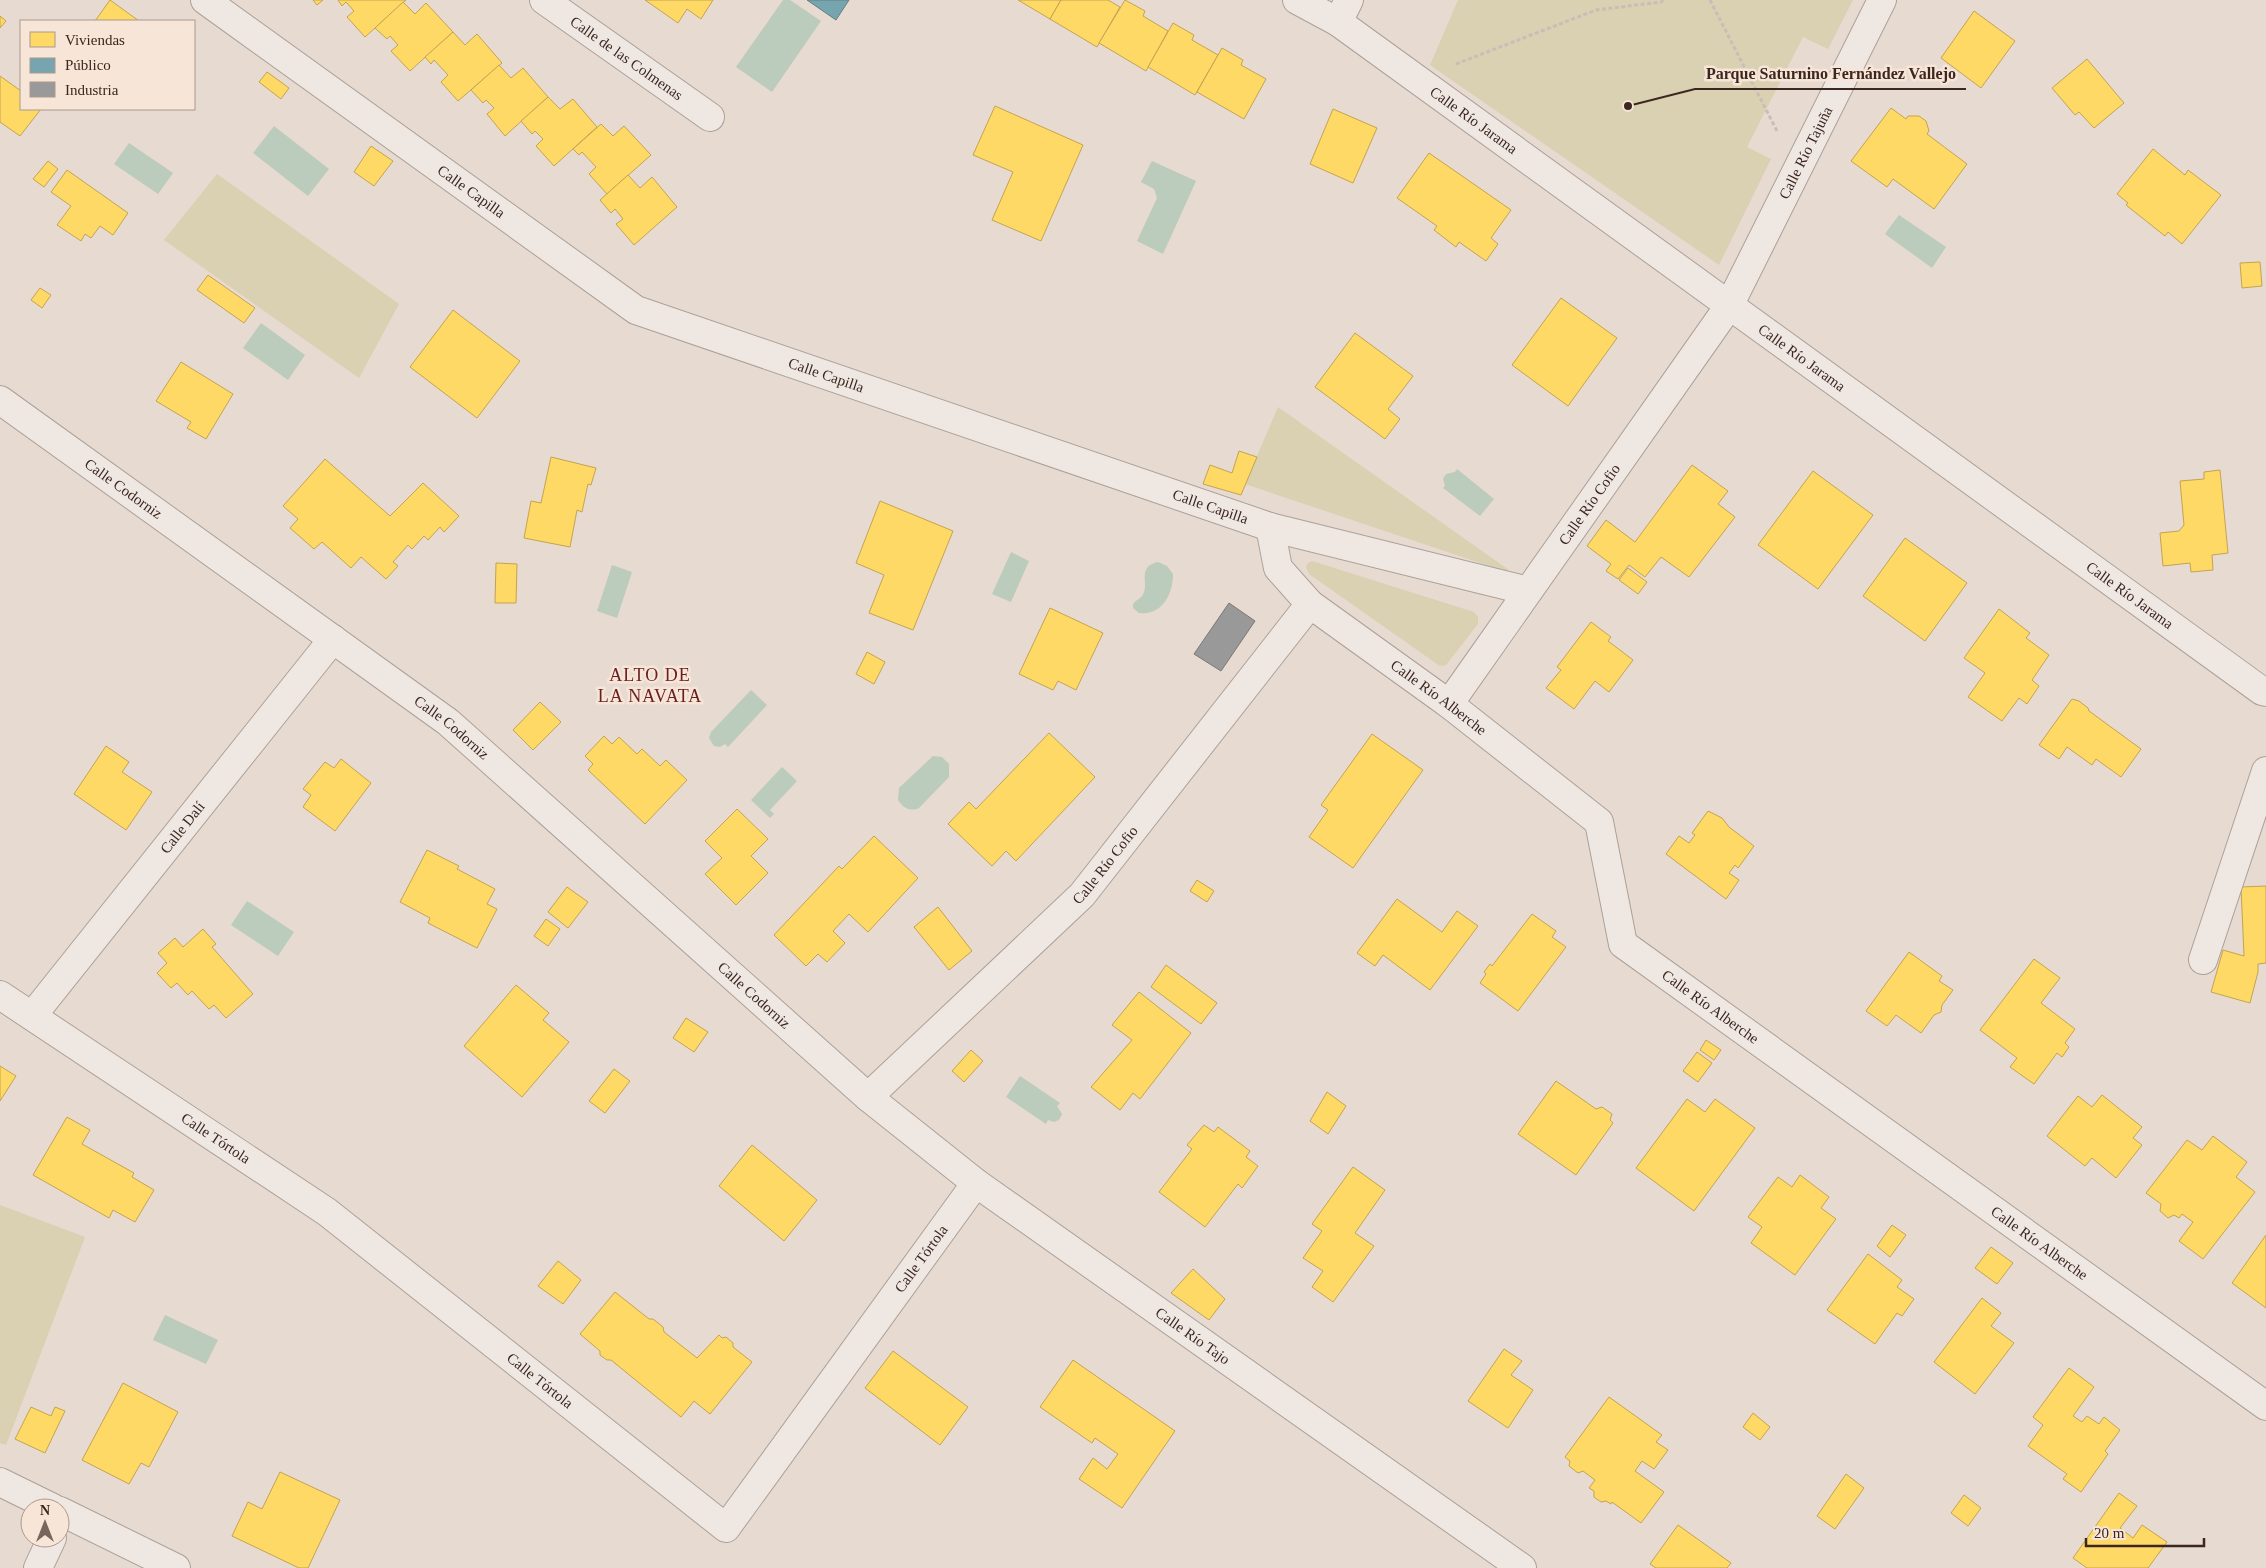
<svg xmlns="http://www.w3.org/2000/svg" width="2266" height="1568" font-family="Georgia,serif">
<style>
.green{fill:#dad0b2}
.water{fill:#bbcbbc}
.homes{fill:#ffd966;stroke:#c4a351}
.public{fill:#76a5af;stroke:#657f84}
.industry{fill:#999;stroke:#7d7675}
.lines{fill:none;stroke-linecap:round;stroke-linejoin:round}
.minor-casing{stroke:#aca099;stroke-width:30}
.path{stroke:#c8beb8;stroke-width:3;stroke-dasharray:4 2.5;stroke-linecap:butt}
.minor{stroke:#efe8e2;stroke-width:28}
.labels{text-anchor:middle;stroke-width:5;stroke-linejoin:round;paint-order:stroke}
.street-label{font-size:15px;fill:#3c2620;stroke:#f7e5d7}
.quarter-label{font-size:18px;letter-spacing:1px;fill:#6a1e22;stroke:#f7e5d7}
.leader{fill:none;stroke:#3c2620;stroke-width:2}
.callout-dot{fill:#3c2620;stroke:#f7e5d7;stroke-width:2}
.callout-label{font-size:16px;text-anchor:middle;font-weight:bold;fill:#3c2620;stroke:#f7e5d7;stroke-width:5;stroke-linejoin:round;paint-order:stroke}
</style>
<rect width="100%" height="100%" fill="#e7dad0"/>
<g class="green">
<path d="M1458,0H1853L1828,49L1803,37L1747,147L1771,159L1719,265L1430,65Z"/>
<path d="M217,174L399,304L359,378L164,240Z"/>
<path d="M1278,407L1509,570H1501L1245,484Z"/>
<path d="M1312,561L1474,612L1478,617V624L1446,665L1440,666L1309,574L1306,567L1308,563Z"/>
<path d="M0,1205L85,1237L6,1445L0,1443Z"/>
</g>
<g class="water">
<path d="M783,0H790L821,21L772,92L736,67Z"/>
<path d="M274,126L329,169L308,196L253,153Z"/>
<path d="M129,143L173,173L158,194L114,164Z"/>
<path d="M1152,161L1196,181L1163,254L1137,241L1157,198L1154,189L1141,182Z"/>
<path d="M1899,215L1946,247L1932,268L1885,234Z"/>
<path d="M261,323L305,355L288,380L243,348Z"/>
<path d="M1457,469L1494,499L1480,516L1443,488L1445,486L1443,479L1446,474L1455,472Z"/>
<path d="M1011,552L1029,561L1011,602L992,594Z"/>
<path d="M1158,562L1167,566L1173,574C1173,594 1162,616 1139,613L1133,608V604C1136,600 1140,599 1142,596C1151,585 1135,567 1158,562Z"/>
<path d="M612,565L632,572L617,618L597,611Z"/>
<path d="M751,690L767,705L728,747L725,744L720,747L714,746L709,738L711,732Z"/>
<path d="M933,756L942,757L949,764V777L919,808C910,812 903,808 898,800L899,788Z"/>
<path d="M782,767L797,781L770,810L774,814L770,818L751,800Z"/>
<path d="M247,901L294,932L278,956L231,925Z"/>
<path d="M1020,1076L1060,1103L1057,1106L1062,1114L1059,1120L1054,1122L1048,1120L1046,1124L1006,1097Z"/>
<path d="M165,1315L218,1340L206,1364L153,1340Z"/>
</g>
<g class="homes">
<path d="M110,0L139,21H95Z"/>
<path d="M313,0H323L317,5Z"/>
<path d="M338,0H406L365,37L347,17L354,11L346,2L342,6Z"/>
<path d="M645,0H713L701,19L687,9L678,23Z"/>
<path d="M1018,0H1061L1050,19Z"/>
<path d="M1061,0H1108L1120,7L1097,47L1050,19Z"/>
<path d="M1125,0L1145,11L1143,16L1168,31L1146,71L1099,43Z"/>
<path d="M403,2L415,14L426,3L453,32L410,71L391,51L398,45L390,36L387,39L375,28Z"/>
<path d="M1974,11L2015,41L1981,88L1941,58Z"/>
<path d="M0,16L6,21L0,28Z"/>
<path d="M1173,23L1194,35L1192,40L1218,55L1195,95L1148,67Z"/>
<path d="M453,32L465,45L477,34L502,63L458,101L441,82L448,75L434,60L431,64L425,57Z"/>
<path d="M1222,48L1243,60L1241,65L1266,79L1244,119L1197,92Z"/>
<path d="M2087,59L2124,103L2094,128L2079,112L2075,115L2052,88Z"/>
<path d="M499,65L511,78L523,68L548,97L505,136L487,114L494,108L486,100L483,103L471,90Z"/>
<path d="M267,72L289,88L281,99L259,82Z"/>
<path d="M0,76L21,91V109H41L20,136L0,122Z"/>
<path d="M548,97L560,109L573,99L597,127L554,166L536,146L543,139L535,131L532,134L521,121Z"/>
<path d="M995,106L1083,145L1041,241L992,220L1013,172L973,155Z"/>
<path d="M1891,108L1906,119L1908,116H1919L1926,121L1929,131L1927,134L1967,164L1934,209L1893,179L1887,187L1851,161Z"/>
<path d="M1333,109L1377,128L1353,183L1310,164Z"/>
<path d="M601,124L613,136L624,126L651,155L607,194L589,174L596,167L582,152L579,155L573,149Z"/>
<path d="M371,146L393,161L374,186L354,172Z"/>
<path d="M2153,149L2185,175L2188,170L2221,195L2182,244L2168,232L2165,236L2126,205L2128,203L2117,194Z"/>
<path d="M1429,153L1511,210L1491,238L1498,244L1486,261L1459,242L1456,247L1434,230L1437,226L1397,198Z"/>
<path d="M48,161L58,169L44,187L33,179Z"/>
<path d="M67,170L128,213L113,235L100,226L91,238L85,234L81,241L57,225L71,206L51,192Z"/>
<path d="M628,175L640,188L652,177L677,207L634,245L616,224L623,219L615,209L611,213L600,200Z"/>
<path d="M2260,262L2262,286L2242,288L2240,263Z"/>
<path d="M208,275L255,308L244,323L197,290Z"/>
<path d="M40,288L51,295L42,308L31,300Z"/>
<path d="M1561,298L1617,338L1568,406L1512,365Z"/>
<path d="M453,310L520,361L477,418L410,367Z"/>
<path d="M1355,333L1413,376L1388,409L1400,419L1385,439L1315,387Z"/>
<path d="M181,362L233,394L206,439L187,428L191,422L156,401Z"/>
<path d="M1239,451L1257,457L1241,495L1203,484L1210,465L1232,473Z"/>
<path d="M551,457L596,468L591,485L588,484L582,512L577,510L570,547L524,538L531,501L541,503Z"/>
<path d="M325,459L390,516L423,483L459,516L444,532L440,527L428,540L424,536L412,549L408,545L393,562L398,566L386,579L361,557L351,568L322,542L314,549L290,528L298,519L283,506Z"/>
<path d="M1692,465L1728,491L1718,504L1735,517L1689,577L1661,557L1645,577L1629,565L1618,579L1606,571L1611,564L1587,546L1606,520L1635,542Z"/>
<path d="M2220,470L2228,553L2212,555L2213,570L2191,572L2190,563L2163,566L2160,533L2179,531L2184,525L2180,481L2204,479V472Z"/>
<path d="M1813,471L1873,515L1818,589L1758,545Z"/>
<path d="M880,501L953,531L913,630L869,613L884,575L856,563Z"/>
<path d="M1905,538L1967,583L1925,641L1863,596Z"/>
<path d="M496,563L517,564L516,603H495Z"/>
<path d="M1628,568L1647,582L1638,594L1619,580Z"/>
<path d="M1050,608L1103,633L1076,690L1058,681L1053,690L1019,674Z"/>
<path d="M1999,609L2030,633L2026,638L2049,655L2032,680L2039,686L2027,704L2019,698L2002,721L1968,697L1985,673L1964,658Z"/>
<path d="M1591,622L1611,637L1608,641L1633,660L1609,692L1595,681L1574,709L1546,688L1561,670L1557,667Z"/>
<path d="M867,652L885,662L874,684L856,674Z"/>
<path d="M2072,699L2079,701L2088,708L2089,711L2141,749L2121,777L2096,759L2092,765L2067,747L2059,759L2039,745Z"/>
<path d="M540,702L561,722L533,750L513,730Z"/>
<path d="M1049,733L1095,777L1016,861L1006,851L992,866L948,824L969,802L976,809Z"/>
<path d="M1372,734L1423,770L1353,868L1309,837L1328,810L1321,805Z"/>
<path d="M604,736L612,744L619,737L637,754L642,749L660,766L666,760L687,780L645,824L588,770L593,764L585,756Z"/>
<path d="M106,746L129,762L122,772L152,792L126,830L74,794Z"/>
<path d="M341,759L371,783L335,831L303,807L311,795L303,789L325,762L334,768Z"/>
<path d="M737,809L768,839L751,856L768,873L736,905L705,874L722,858L705,841Z"/>
<path d="M1708,811L1722,818L1729,827L1754,846L1738,868L1735,865L1729,873L1739,880L1726,899L1666,854L1679,836L1689,843L1695,835L1692,833Z"/>
<path d="M874,836L918,878L868,932L849,914L833,931L845,943L827,962L818,954L806,966L774,935L839,866L842,869Z"/>
<path d="M427,850L459,866L457,869L495,889L487,904L497,909L477,948L428,923L430,918L400,902Z"/>
<path d="M1197,880L1214,891L1207,902L1190,891Z"/>
<path d="M2266,886V963L2258,964V972L2250,1003L2211,992L2223,950L2244,956L2241,887Z"/>
<path d="M567,887L588,902L568,928L548,912Z"/>
<path d="M1397,899L1442,932L1457,911L1478,926L1430,990L1383,955L1375,966L1357,953Z"/>
<path d="M938,907L972,951L949,970L914,927Z"/>
<path d="M1532,914L1556,931L1552,937L1566,947L1518,1011L1480,983L1486,974L1484,972L1490,964L1492,966Z"/>
<path d="M546,919L560,929L548,946L534,936Z"/>
<path d="M203,929L216,944L212,947L253,994L226,1018L214,1005L209,1009L192,991L188,995L177,983L171,988L157,973L167,963L158,953L175,938L183,947Z"/>
<path d="M1909,952L1942,976L1939,981L1953,990L1942,1005L1941,1012L1934,1015L1921,1033L1896,1015L1887,1026L1866,1011Z"/>
<path d="M2034,959L2060,978L2041,1003L2075,1029L2065,1043L2069,1047L2062,1057L2057,1053L2034,1084L2010,1067L2017,1058L1980,1030Z"/>
<path d="M1166,965L1217,1003L1201,1024L1151,987Z"/>
<path d="M516,985L549,1013L543,1020L569,1042L522,1097L464,1046Z"/>
<path d="M1139,992L1191,1033L1140,1099L1133,1093L1120,1110L1091,1087L1132,1040L1112,1025Z"/>
<path d="M686,1018L708,1032L694,1052L673,1038Z"/>
<path d="M1706,1040L1721,1050L1714,1060L1700,1050Z"/>
<path d="M971,1050L983,1061L964,1082L952,1071Z"/>
<path d="M1697,1052L1712,1063L1698,1082L1683,1071Z"/>
<path d="M0,1066L16,1076L0,1101Z"/>
<path d="M614,1069L630,1081L605,1113L589,1101Z"/>
<path d="M1556,1081L1596,1109L1602,1107L1612,1114L1610,1120L1613,1123L1576,1175L1518,1134Z"/>
<path d="M1327,1092L1346,1106L1328,1134L1310,1121Z"/>
<path d="M2102,1095L2142,1127L2133,1138L2142,1145L2116,1178L2092,1158L2085,1166L2047,1136L2078,1096L2092,1107Z"/>
<path d="M1687,1099L1705,1112L1715,1099L1755,1128L1694,1211L1636,1168Z"/>
<path d="M67,1117L90,1130L82,1144L134,1173L132,1177L154,1190L135,1222L113,1210L109,1218L33,1175Z"/>
<path d="M1204,1125L1214,1132L1218,1127L1250,1151L1246,1157L1258,1166L1242,1188L1238,1184L1205,1227L1159,1192L1192,1149L1187,1145Z"/>
<path d="M2213,1136L2247,1162L2236,1177L2255,1192L2203,1259L2179,1241L2193,1222L2182,1214L2179,1218L2174,1215L2168,1218L2160,1211L2161,1204L2146,1193L2187,1140L2202,1150Z"/>
<path d="M752,1145L817,1200L784,1241L719,1186Z"/>
<path d="M1353,1167L1385,1190L1355,1233L1374,1246L1333,1302L1312,1287L1323,1271L1303,1258L1322,1231L1312,1224Z"/>
<path d="M1800,1175L1829,1197L1821,1208L1836,1219L1795,1275L1751,1243L1762,1227L1748,1217L1778,1177L1792,1187Z"/>
<path d="M1892,1225L1906,1235L1890,1257L1877,1246Z"/>
<path d="M2266,1235V1308L2232,1283Z"/>
<path d="M1991,1247L2013,1263L1997,1284L1975,1268Z"/>
<path d="M1868,1254L1902,1280L1897,1287L1914,1299L1902,1316L1897,1313L1875,1344L1827,1310Z"/>
<path d="M558,1261L581,1280L563,1304L538,1286Z"/>
<path d="M1193,1269L1225,1299L1209,1320L1171,1293Z"/>
<path d="M615,1292L649,1319H653L663,1327L664,1332L697,1358L719,1335L722,1338L726,1337L733,1343V1347L752,1362L710,1414L694,1401L681,1417L611,1360H607L600,1355V1351L580,1334Z"/>
<path d="M1982,1298L2001,1313L1991,1326L2014,1343L1975,1394L1934,1362Z"/>
<path d="M1504,1349L1522,1361L1511,1375L1533,1390L1508,1428L1468,1401Z"/>
<path d="M893,1351L968,1407L940,1445L865,1388Z"/>
<path d="M1073,1360L1175,1431L1122,1508L1079,1479L1093,1458L1107,1469L1118,1454L1095,1438L1092,1443L1040,1407Z"/>
<path d="M2069,1368L2094,1387L2073,1416L2082,1422L2087,1416L2099,1424L2104,1417L2120,1430L2105,1451L2108,1454L2081,1492L2063,1479L2067,1474L2028,1446L2043,1425L2033,1417Z"/>
<path d="M123,1383L178,1412L149,1467L141,1463L129,1484L82,1460Z"/>
<path d="M1609,1397L1662,1435L1656,1442L1668,1450L1654,1469L1642,1461L1635,1471L1664,1492L1641,1523L1612,1502L1611,1504L1606,1501L1601,1502L1594,1497V1491L1589,1488L1595,1480L1583,1471L1578,1473L1569,1466L1570,1461L1565,1457Z"/>
<path d="M31,1407L51,1416L55,1407L65,1411L45,1453L15,1439Z"/>
<path d="M1753,1413L1770,1427L1760,1440L1743,1427Z"/>
<path d="M280,1472L340,1500L308,1568H299L232,1536L248,1502L262,1509Z"/>
<path d="M1846,1474L1864,1488L1835,1529L1817,1516Z"/>
<path d="M2119,1493L2137,1506L2120,1528L2133,1538L2142,1525L2167,1542L2148,1568H2087L2073,1558Z"/>
<path d="M1964,1495L1981,1508L1968,1526L1951,1513Z"/>
<path d="M1678,1525L1731,1563L1727,1568H1656L1650,1564Z"/>
</g>
<path class="public" d="M807,0H849L836,20Z"/>
<path class="industry" d="M1229,603L1255,621L1221,671L1194,654Z"/>
<g class="lines">
<defs>
<g id="minor">
<path id="s1" d="M205,0L636,310L1270,527L1528,591"/>
<path id="s2" d="M544,0L710,117"/>
<path id="s3" d="M1297,0L1338,22L2262,691L2266,692"/>
<path d="M1338,22L1349,0"/>
<path id="s4" d="M0,400L448,722L868,1097L976,1183L1522,1568"/>
<path id="s5" d="M1270,527L1278,568L1310,604L1449,704L1599,822L1623,944L2266,1406"/>
<path id="s6" d="M1449,704L1729,306L1882,0"/>
<path d="M2203,960L2266,771"/>
<path id="s7" d="M0,995L327,1212L726,1528L976,1183"/>
<path id="s8" d="M32,1016L333,639"/>
<path id="s9" d="M868,1097L1082,895L1310,604"/>
<path d="M0,1482L53,1508"/>
<path d="M60,1511L176,1568"/>
<path d="M38,1568L52,1538"/>
</g>
</defs>
<use href="#minor" class="minor-casing"/>
<g class="path">
<path d="M1710,0L1777,131"/>
<path d="M1456,64L1596,10L1661,2L1664,0"/>
</g>
<use href="#minor" class="minor"/>
</g>
<g class="labels">
<g class="street-label">
<text dy="5" stroke="none"><textPath href="#s2" startOffset="101">Calle de las Colmenas</textPath></text>
<text dy="5" stroke="none"><textPath href="#s3" startOffset="214">Calle Río Jarama</textPath></text>
<text dy="5" stroke="none"><textPath href="#s6" startOffset="658">Calle Río Tajuña</textPath></text>
<text dy="5" stroke="none"><textPath href="#s1" startOffset="328">Calle Capilla</textPath></text>
<text dy="5" stroke="none"><textPath href="#s3" startOffset="619">Calle Río Jarama</textPath></text>
<text dy="5" stroke="none"><textPath href="#s1" startOffset="732">Calle Capilla</textPath></text>
<text dy="5" stroke="none"><textPath href="#s4" startOffset="152">Calle Codorniz</textPath></text>
<text dy="5" stroke="none"><textPath href="#s6" startOffset="244">Calle Río Cofio</textPath></text>
<text dy="5" stroke="none"><textPath href="#s1" startOffset="1138">Calle Capilla</textPath></text>
<text dy="5" stroke="none"><textPath href="#s3" startOffset="1024">Calle Río Jarama</textPath></text>
<text dy="5" stroke="none"><textPath href="#s5" startOffset="249">Calle Río Alberche</textPath></text>
<text dy="5" stroke="none"><textPath href="#s4" startOffset="558">Calle Codorniz</textPath></text>
<text dy="5" stroke="none"><textPath href="#s8" startOffset="241">Calle Dalí</textPath></text>
<text dy="5" stroke="none"><textPath href="#s9" startOffset="332">Calle Río Cofio</textPath></text>
<text dy="5" stroke="none"><textPath href="#s4" startOffset="962">Calle Codorniz</textPath></text>
<text dy="5" stroke="none"><textPath href="#s5" startOffset="684">Calle Río Alberche</textPath></text>
<text dy="5" stroke="none"><textPath href="#s7" startOffset="259">Calle Tórtola</textPath></text>
<text dy="5" stroke="none"><textPath href="#s5" startOffset="1089">Calle Río Alberche</textPath></text>
<text dy="5" stroke="none"><textPath href="#s7" startOffset="1234">Calle Tórtola</textPath></text>
<text dy="5" stroke="none"><textPath href="#s4" startOffset="1518">Calle Río Tajo</textPath></text>
<text dy="5" stroke="none"><textPath href="#s7" startOffset="664">Calle Tórtola</textPath></text>
</g>
<g class="quarter-label">
<text x="650" y="681">ALTO DE<tspan x="650" dy="21">LA NAVATA</tspan></text>
</g>
</g>
<path class="leader" d="M1628 106L1695 89H1966"/>
<circle class="callout-dot" cx="1628" cy="106" r="5"/>
<g class="callout-label">
<text x="1831" y="79">Parque Saturnino Fernández Vallejo</text>
</g>
<rect x="20" y="20" width="175" height="90" fill="#f7e5d7" stroke="#ac998e"/>
<rect x="30" y="32" width="25" height="15" fill="#ffd966" stroke="#ac998e"/>
<text x="65" y="45" font-size="15" fill="#3c2620">Viviendas</text>
<rect x="30" y="58" width="25" height="15" fill="#76a5af" stroke="#ac998e"/>
<text x="65" y="70" font-size="15" fill="#3c2620">Público</text>
<rect x="30" y="82" width="25" height="15" fill="#999999" stroke="#ac998e"/>
<text x="65" y="95" font-size="15" fill="#3c2620">Industria</text>
<g transform="translate(45 1523)"><circle r="24" fill="#f7e5d7" stroke="#ac998e"/>
<path d="M0-4L9 19L0 12L-9 19Z" fill="#78655e"/>
<text y="-8" font-size="14" font-weight="bold" text-anchor="middle" fill="#3c2620">N</text>
</g>
<path d="M2086 1538v8h118v-8" fill="none" stroke="#3c2620" stroke-width="2.5"/>
<text x="2094" y="1538" font-size="15" fill="#3c2620" stroke="#f7e5d7" stroke-width="4" paint-order="stroke">20 m</text>
</svg>
